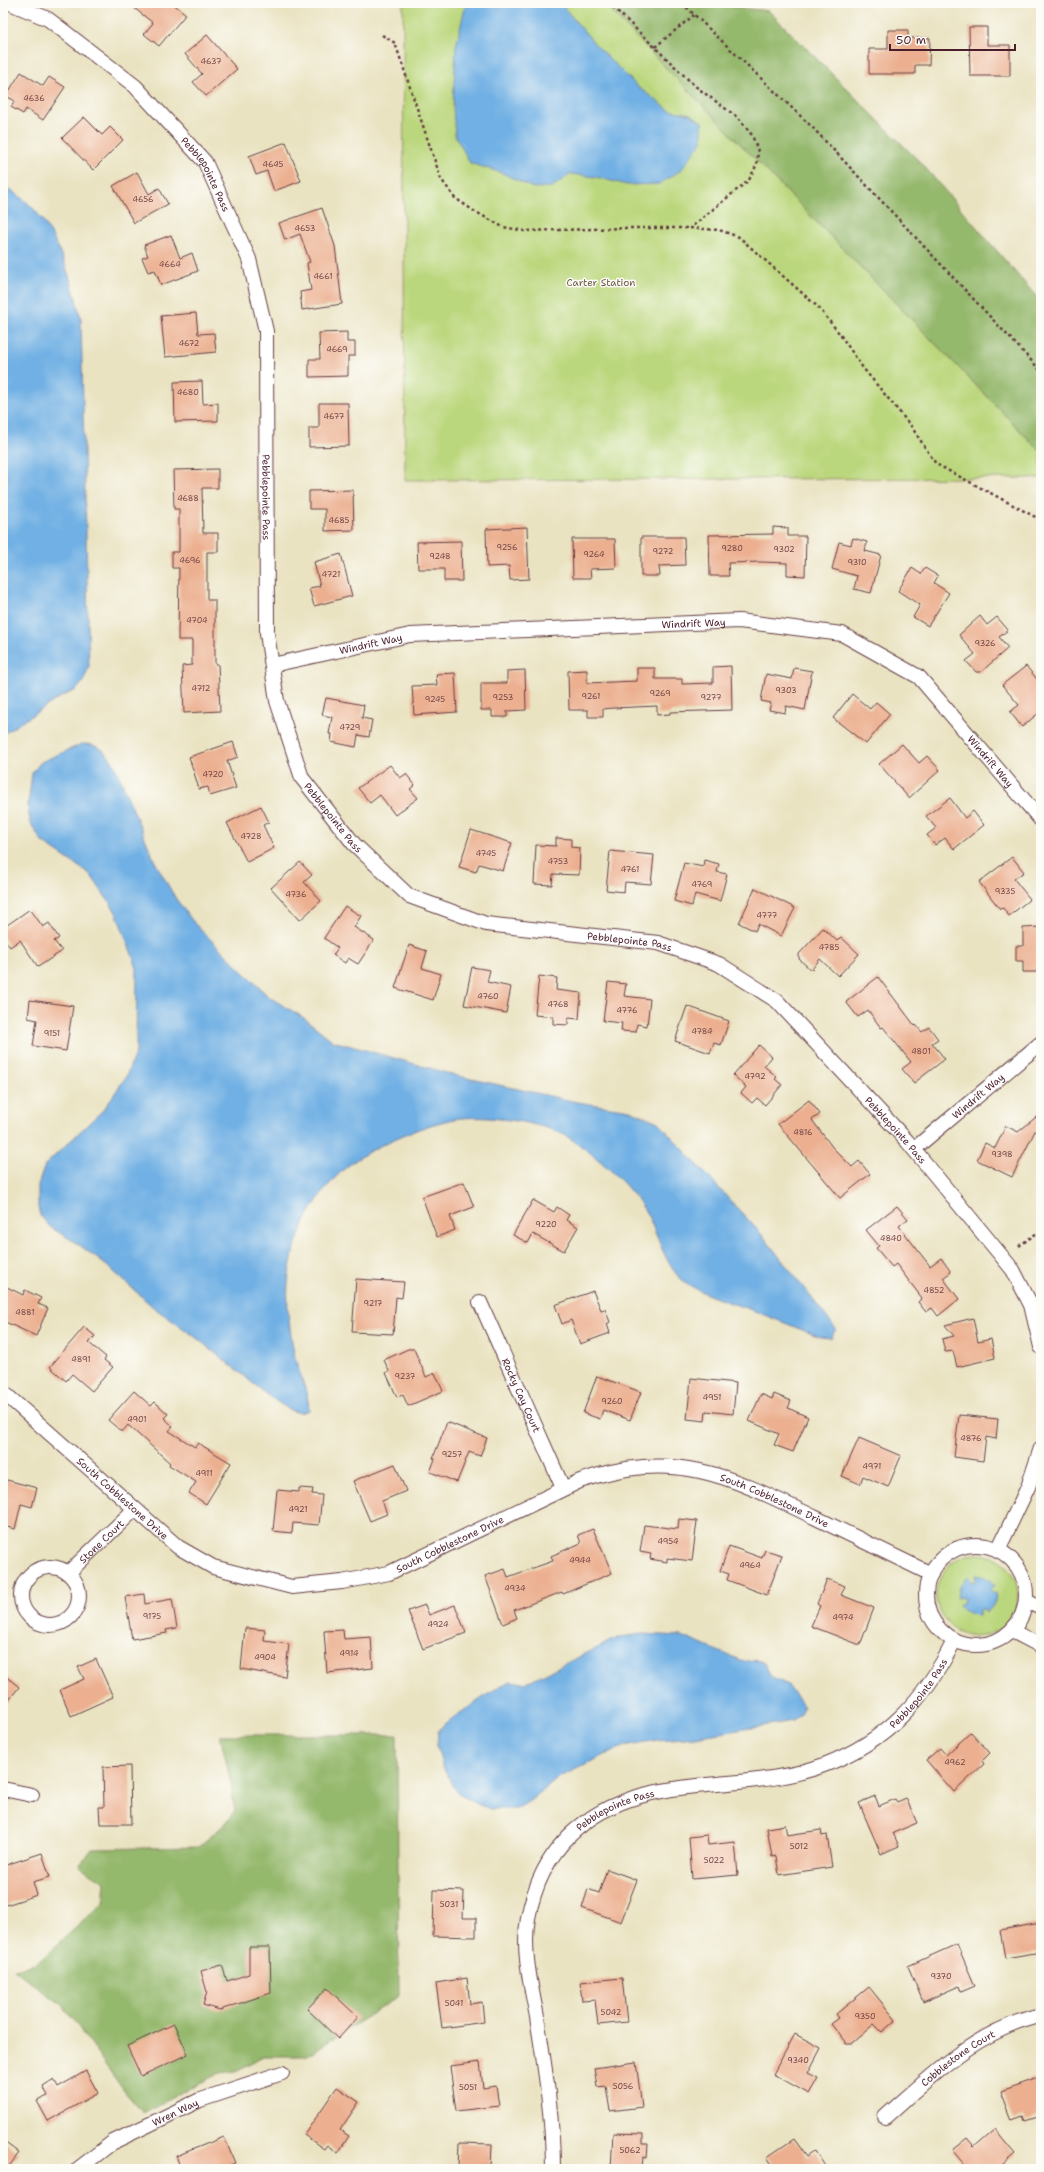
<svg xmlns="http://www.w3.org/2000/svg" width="1044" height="2172" font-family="'Shantell Sans',sans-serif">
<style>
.green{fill:#bbd77d;stroke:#827b54}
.forest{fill:#94b86c;stroke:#6f6c4c}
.water{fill:#71b0e4;stroke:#5e6888}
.building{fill:#ecb091}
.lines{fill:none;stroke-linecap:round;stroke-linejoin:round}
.street-casing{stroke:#623c42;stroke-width:16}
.path{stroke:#623c42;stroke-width:2.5;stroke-dasharray:3 3;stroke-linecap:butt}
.street{stroke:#fff;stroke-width:14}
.labels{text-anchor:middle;stroke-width:3;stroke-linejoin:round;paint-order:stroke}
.number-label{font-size:8px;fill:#724344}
.street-label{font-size:10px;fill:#4a1f2b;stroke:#fdfcf7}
.park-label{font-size:10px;fill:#6c5644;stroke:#fdfcf7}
</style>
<rect width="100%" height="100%" fill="#fdfcf7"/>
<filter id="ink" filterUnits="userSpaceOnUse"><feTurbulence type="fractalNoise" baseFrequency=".025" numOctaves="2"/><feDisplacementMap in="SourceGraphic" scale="8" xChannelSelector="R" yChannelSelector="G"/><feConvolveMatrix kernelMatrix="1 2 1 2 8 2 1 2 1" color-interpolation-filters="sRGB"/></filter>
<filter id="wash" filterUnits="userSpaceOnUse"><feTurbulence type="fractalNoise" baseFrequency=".012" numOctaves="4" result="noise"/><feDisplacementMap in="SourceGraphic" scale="16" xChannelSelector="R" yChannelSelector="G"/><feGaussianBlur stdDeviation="0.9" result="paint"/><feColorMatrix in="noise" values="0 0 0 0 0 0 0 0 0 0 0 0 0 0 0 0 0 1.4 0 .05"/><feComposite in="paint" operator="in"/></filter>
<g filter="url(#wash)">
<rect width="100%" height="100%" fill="#eae3c2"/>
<g class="green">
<path d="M403,3H603L1041,452V478L405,480Z"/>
<circle cx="977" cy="1595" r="41"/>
</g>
<g class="forest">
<path d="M603,3H721L734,7L769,11L922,164L1041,302V452Z"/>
<path d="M220,1735H397L399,1996L306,2056H263L236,2071L219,2073L143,2113L124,2091L62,2004L45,1993L14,1969L36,1964L103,1903L105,1882L79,1866L92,1849L198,1847L224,1825L235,1812L231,1783Z"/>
</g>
<g class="water">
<path d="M466,3H560L595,44L638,87L669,110L690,114L702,122V141L681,170L659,184L627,185L596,177L571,174L552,187L533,188L502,173L470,163L455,135L453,106L456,46Z"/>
<path d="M3,184C12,192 24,199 32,207C59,236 72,282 81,319L89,666L83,682L76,690L59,698L3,734Z"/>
<path d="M82,744C99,744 105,750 114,764L155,862L176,899L195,924L269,997L304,1018L333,1041L458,1076L577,1102L630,1110L658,1122L763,1236L836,1329L831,1338L820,1337C799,1329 778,1320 757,1312C736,1304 693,1293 678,1276C666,1263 657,1236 650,1220C636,1190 596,1155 568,1137C544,1122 482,1114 454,1119C422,1125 364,1149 341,1172C312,1200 295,1235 289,1274C285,1300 290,1333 295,1358C300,1376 308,1391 309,1410L300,1413L290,1410L270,1397L194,1336L153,1307L111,1269L78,1244L50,1227L40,1215L38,1207V1185L45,1165L104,1109L126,1077L136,1051L137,968L116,912L90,874L42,842L30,822L28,806L32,773L41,762Z"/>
<path d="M975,1575C984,1576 989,1579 995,1586L990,1589L992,1593H996C996,1602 993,1607 986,1613L984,1609L979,1610V1615C970,1615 965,1612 959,1605L964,1602L963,1597L957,1598L959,1586L968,1577L971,1582L975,1581Z"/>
<path d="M642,1634L681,1636L740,1660L749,1662L757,1660L764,1663L771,1676L789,1686L804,1707L801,1714L793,1721L695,1737L657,1740L629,1745L613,1751L556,1779L531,1800L517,1809H491L475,1803L457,1792L442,1765L437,1747L438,1732L444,1724L500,1686L511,1681L525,1683L620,1637Z"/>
</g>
<g id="blocks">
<g class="building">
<path d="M128,3H172L186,14L159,46L144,34L153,23Z"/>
<path d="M969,27H987V45H1010V76H970Z"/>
<path d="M888,30H908V38H930L929,65H915V74H869V49H888Z"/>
<path d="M207,35L237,69L206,96L193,82L202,74L185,54Z"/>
<path d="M21,72L43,86L49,77L65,87L43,120L26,109L23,114L11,107L15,101L6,96Z"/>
<path d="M84,117L102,135L110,127L123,140L93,170L62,138Z"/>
<path d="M286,142L301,181L274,191L267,171L256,175L249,156Z"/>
<path d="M137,172L149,194L159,188L168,204L134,223L113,186Z"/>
<path d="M322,208L335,246L342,304L302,310L300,292L311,290L307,263L310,262L300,234L285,240L279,223Z"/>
<path d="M171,235L180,258L192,253L198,271L161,285L155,270L148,272L142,258L148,256L144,245Z"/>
<path d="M196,313L198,334L214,333L216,352L165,357L161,316Z"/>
<path d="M347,332V342H355V356H348V376L309,377V359H320L319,333Z"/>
<path d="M202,381L203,404L218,403V421L175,422L174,382Z"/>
<path d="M319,403H348L349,446L309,447V428H319Z"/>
<path d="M218,469V488H202L203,533H218V552H207V600H215V664H218L220,711L184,713L182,666L192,665V640H178L179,568H172V552H179V509H174L173,470Z"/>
<path d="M353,490L354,530L325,531V509H309V491Z"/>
<path d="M527,527L529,579L510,580L509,566L487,567L486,529Z"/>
<path d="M773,527L788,528V536H806L805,576L787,575V563L761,562L728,563L729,576H710L709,535L773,534Z"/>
<path d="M641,537H684L685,565L659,566L660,576H641Z"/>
<path d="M853,538L867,542L865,551L881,555L871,593L854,589L857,576L832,569L839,542L851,545Z"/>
<path d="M572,539H615L616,568L590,569L591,578H573Z"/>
<path d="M461,541L462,581H444V569H418L417,542Z"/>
<path d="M341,554L352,596L314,606L309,588L320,586L314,562Z"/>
<path d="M912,568L921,574L925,568L938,576L934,583L949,593L928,626L913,617L920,605L898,591Z"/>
<path d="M980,616L987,625L997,617L1008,630L999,637L1008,648L981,672H976L966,661L975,654L959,635Z"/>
<path d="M731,666L732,710L670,712V714L657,715V706L613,708L603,709V717H588V710H569L568,671L587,670V683L637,681V668H655V679H682V684L713,683V667Z"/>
<path d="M1026,666L1041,684V711L1022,727L1010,712L1019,705L1002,685Z"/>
<path d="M794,668L812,671L805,710L786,706L785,713L769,710L771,703L761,701L766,674L792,679Z"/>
<path d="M525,670L526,710L507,711V717H492V710H481V683H507V671Z"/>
<path d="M455,673L457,712L414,715L412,686L437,685L436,674Z"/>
<path d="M852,694L870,709L876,702L890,714L866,744L833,718Z"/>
<path d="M326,698L364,705L362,718L372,720L369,737L358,735L356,747L331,742L332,734H329L332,717L322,715Z"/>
<path d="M233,742L238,757L227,761L236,788L210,796L208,787L199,789L189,757Z"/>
<path d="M902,744L919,763L927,756L940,770L909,798L879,764Z"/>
<path d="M390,765L400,778L406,774L415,785L410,789L418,798L395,815L380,795L370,803L358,788Z"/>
<path d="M950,798L965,818L973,811L984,825L954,849L945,838L935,845L927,835L936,828L926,816Z"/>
<path d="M261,806L269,822L263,825L274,848L247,862L227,823Z"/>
<path d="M471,830L512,843L503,871L479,864L476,872L459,867Z"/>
<path d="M556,838L571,839V847L580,848L579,875L553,874L552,885L534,884L536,845L556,846Z"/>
<path d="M610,851L654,855L651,884L625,882L624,892L606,890Z"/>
<path d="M1012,857L1024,872L1014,879L1030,899L1009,916L1003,908L1000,909L979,882Z"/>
<path d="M704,860L719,864L717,872L727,874L720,901L695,894L692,906L674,901L684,863L703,867Z"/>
<path d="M300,862L312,875L304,882L321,901L300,920L271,888Z"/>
<path d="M755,888L795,908L781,936L758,924L755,931L739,923Z"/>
<path d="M345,906L361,916L354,927L374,940L358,964L348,958L345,963L333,955L338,948L324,938Z"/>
<path d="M30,909L43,927L49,923L59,938L54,941L62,951L38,967L20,940L10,947L3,937V928Z"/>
<path d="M1041,927V972H1023V961H1016V946H1023V928Z"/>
<path d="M823,928L837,941L841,937L859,954L838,976L820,959L811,970L799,959V954Z"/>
<path d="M409,945L427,951L422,968L441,974L433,1000L395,988Z"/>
<path d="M472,967L490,970L487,982L511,987L506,1013L464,1005Z"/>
<path d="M539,976L557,978L556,990L581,993L579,1019L568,1018V1025L553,1024V1017L535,1015Z"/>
<path d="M878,977L915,1026L916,1025L922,1032L929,1027L938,1039L932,1043L945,1059L914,1083L902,1069L911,1062L883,1027L881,1028L868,1010L858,1017L846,1002Z"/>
<path d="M608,982L626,984L624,996L650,999L647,1026L637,1024L636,1032L621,1031L622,1023L603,1021Z"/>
<path d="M30,1000L73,1006L66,1051L33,1046L37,1020L28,1018Z"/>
<path d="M687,1006L729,1021L721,1045L714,1043L710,1053L675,1041Z"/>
<path d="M759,1045L772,1057L764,1066L777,1077L775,1079L782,1085L765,1105L757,1098L752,1103L741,1093L746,1087L733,1075Z"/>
<path d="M809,1100L820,1114L812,1120L833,1148L852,1167L859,1161L870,1174L840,1198L778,1124Z"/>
<path d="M1041,1113V1119L1012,1177L977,1160L985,1143L995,1148L1006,1126L1018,1132Z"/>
<path d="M464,1182L474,1207L450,1216L455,1230L437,1237L422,1197Z"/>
<path d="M533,1200L554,1212L557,1207L569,1215L566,1220L578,1227L564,1251L533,1234L528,1243L513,1235Z"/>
<path d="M897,1206L908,1219L899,1226L930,1266L941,1258L951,1272L943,1278L959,1299L938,1316L932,1308L926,1312L918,1302L922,1298L896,1264L892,1267L876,1248L879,1246L866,1230Z"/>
<path d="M356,1279L404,1282L402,1298L396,1297L393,1334L352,1332Z"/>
<path d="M3,1285L23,1295L25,1290L41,1298L38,1304L48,1308L36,1336L3,1321Z"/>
<path d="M593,1291L601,1310L605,1309L610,1322L607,1324L610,1333L580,1344L571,1320L562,1324L555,1305Z"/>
<path d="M973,1318L978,1342L991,1339L995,1358L957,1367L953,1351L945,1352L942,1339L954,1336L945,1325Z"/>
<path d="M84,1327L95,1336L89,1343L106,1357L104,1360L113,1367L92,1391L72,1374L66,1381L50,1367Z"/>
<path d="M408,1349H414L426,1377L435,1373L443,1391L408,1406L403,1395L397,1397L386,1373L389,1371L384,1360Z"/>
<path d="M597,1376L641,1392L630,1420L603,1410L600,1419L583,1413Z"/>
<path d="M691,1378L736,1383L733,1414L706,1411L705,1421L687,1419Z"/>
<path d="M134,1391L151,1406L155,1402L168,1414L164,1418L173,1426L169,1431L195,1447L198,1443L231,1463L206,1504L189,1493L196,1482L169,1465L170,1463L128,1425L122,1432L108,1420Z"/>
<path d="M761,1394L772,1399L774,1394L791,1401L788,1408L808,1417L793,1452L774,1445L779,1434L749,1421Z"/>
<path d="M959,1415L998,1419L996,1439L986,1437L983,1461L954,1457Z"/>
<path d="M447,1422L487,1438L480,1456L469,1452L457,1482L430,1472L435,1459L433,1458Z"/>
<path d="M859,1438L901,1456L888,1487L863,1476L860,1484L842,1476Z"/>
<path d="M395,1464L406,1491L382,1501L387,1514L370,1521L353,1481Z"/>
<path d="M3,1479L37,1488L32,1507L21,1504L15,1529L3,1526Z"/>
<path d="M299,1488L313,1489L312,1494L322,1495L319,1525L293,1523L292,1533L273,1531L277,1490L299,1492Z"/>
<path d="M679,1519L697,1521L692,1561L667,1558V1562L650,1559L651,1554L640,1552L644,1525L678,1529Z"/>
<path d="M593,1529L612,1573L563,1594L562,1592L514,1610L517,1618L503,1624L485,1576L505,1569L508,1577L553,1561L551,1556L581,1543L578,1535Z"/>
<path d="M729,1546L762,1558L765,1550L782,1555L767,1595L727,1580L729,1574L720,1571Z"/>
<path d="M827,1579L845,1586L841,1595L874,1608L860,1645L811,1626L820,1606L817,1604Z"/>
<path d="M144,1594L145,1604L172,1599L177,1628L166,1630L167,1633L132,1639L125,1597Z"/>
<path d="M425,1605L429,1615L455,1605L466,1633L423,1649L408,1611Z"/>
<path d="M245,1628L265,1630L264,1641L289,1644L285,1677L241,1669Z"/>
<path d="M343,1630L344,1639L371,1637L373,1668L327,1673L324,1631Z"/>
<path d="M96,1659L113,1697L71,1716L60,1690L84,1679L78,1667Z"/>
<path d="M3,1674L19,1687L3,1708Z"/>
<path d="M971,1732L990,1753L982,1761L984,1764L954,1792L926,1760L940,1748L946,1755Z"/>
<path d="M130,1766L131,1824H100L99,1807H104L103,1767Z"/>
<path d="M875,1796L879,1806L895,1799L897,1802L906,1798L917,1823L893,1833L899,1846L881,1854L859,1803Z"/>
<path d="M785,1825L787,1835L821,1830L822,1836L827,1835L832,1867L779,1875L776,1856L772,1857L767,1828Z"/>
<path d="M707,1835L708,1845L735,1842L738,1875L692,1879L689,1837Z"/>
<path d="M42,1853L50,1877L33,1882L37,1895L3,1906V1866Z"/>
<path d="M607,1869L637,1880L621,1922L582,1908L588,1889L599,1893Z"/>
<path d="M434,1890L464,1891L463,1918H476V1937L433,1936Z"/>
<path d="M1041,1923V1952L1005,1958L1000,1930Z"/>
<path d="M957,1944L975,1986L961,1992L959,1986L923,2002L908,1966Z"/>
<path d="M249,1947H270L271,1993L220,2010L203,2005L207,1992L201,1971L222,1965L227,1981L249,1974Z"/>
<path d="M467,1978L470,2004L482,2002L484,2022L442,2028L436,1983Z"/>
<path d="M622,1978L627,2022L598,2025L595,2000L582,2001L580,1982Z"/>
<path d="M869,1987L896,2020L882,2032L874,2024L852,2043H846L831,2024L839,2018L836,2014Z"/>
<path d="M327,1988L358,2017L338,2039L307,2009Z"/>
<path d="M174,2024L188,2054L141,2076L127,2046Z"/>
<path d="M795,2034L821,2048L808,2073L818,2078L809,2094L773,2074Z"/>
<path d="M480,2062L483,2088L496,2086L499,2106L456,2111L450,2066Z"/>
<path d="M636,2062L642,2107L610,2111L606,2086L597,2087L594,2068Z"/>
<path d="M86,2071L98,2093L48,2121L37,2101L48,2096L43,2086L54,2079L58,2087Z"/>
<path d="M1041,2077V2116L1025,2121L1023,2116L1012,2120L1001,2091Z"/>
<path d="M337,2087L359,2102L340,2130L349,2136L338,2153L327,2145L324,2149L304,2135Z"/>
<path d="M994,2129L1015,2154L997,2169H968L952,2150L967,2138L974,2146Z"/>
<path d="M613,2133L643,2134V2144H648L647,2158L643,2157L642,2169H611Z"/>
<path d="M224,2137L235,2163L220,2169H181L176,2156Z"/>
<path d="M794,2139L807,2157L815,2151L827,2169H775L767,2157Z"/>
<path d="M3,2141L19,2153L7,2169H3Z"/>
<path d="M459,2143L492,2144L491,2169H458Z"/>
</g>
</g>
</g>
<g filter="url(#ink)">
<use href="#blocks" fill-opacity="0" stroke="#623c42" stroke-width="1"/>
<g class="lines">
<defs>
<g id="street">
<path id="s1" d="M10,3L48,19L135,86L205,162L249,259L266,331L267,633L277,701L302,778L354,844L409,896L486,924L658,943L719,964L777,1001L907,1141L1013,1270L1031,1305L1041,1347"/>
<path id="s2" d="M272,665L410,635L739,621L842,634L919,677L1041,820"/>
<path id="s3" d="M914,1149L1041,1043"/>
<path id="s4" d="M480,1302L563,1488"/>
<path id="s5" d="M3,1392L178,1547L213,1567L292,1587L342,1582L389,1573L580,1481C675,1448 729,1476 814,1517C853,1536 892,1555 931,1574"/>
<circle cx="976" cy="1595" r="50"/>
<path d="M998,1550L1028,1487L1041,1448"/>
<circle cx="50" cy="1596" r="29"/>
<path id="s6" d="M68,1573L135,1509"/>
<path d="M1026,1601L1041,1608"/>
<path d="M1012,1631L1041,1646"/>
<path d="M3,1789L32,1795"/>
<path id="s7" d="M885,2117C936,2072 973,2033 1041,2015"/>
<path id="s8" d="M78,2169L113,2142L200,2100L282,2073"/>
<path id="s9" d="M553,2169C553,2118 545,2068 537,2017C531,1985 522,1951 528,1918C534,1887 547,1858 569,1836C639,1767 740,1797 824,1765C887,1741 925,1699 954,1641"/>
</g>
</defs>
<use href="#street" class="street-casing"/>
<g class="path">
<path d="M609,3L695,86L737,117L752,135L758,151L757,164L749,180L690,228"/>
<path d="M682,3L813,128L1041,371"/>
<path d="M382,35L395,43L441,179L455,198L474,211L503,227L525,231L626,228H690L719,230L739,237L819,308L839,333L863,368L911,426L936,464L1041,520"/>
<path d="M655,47L694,15"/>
<path d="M1019,1246L1041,1230"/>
</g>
<use href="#street" class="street"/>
</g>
</g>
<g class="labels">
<g class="number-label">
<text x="211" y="64">4637</text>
<text x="34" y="101">4636</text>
<text x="273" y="167">4645</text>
<text x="143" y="202">4656</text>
<text x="305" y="231">4653</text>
<text x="170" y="267">4664</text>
<text x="323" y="279">4661</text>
<text x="189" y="346">4672</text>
<text x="337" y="352">4669</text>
<text x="188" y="395">4680</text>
<text x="334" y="419">4677</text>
<text x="188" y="501">4688</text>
<text x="339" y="523">4685</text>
<text x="507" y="550">9256</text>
<text x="732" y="551">9280</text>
<text x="784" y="552">9302</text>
<text x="663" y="554">9272</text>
<text x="594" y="557">9264</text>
<text x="440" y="559">9248</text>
<text x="190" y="563">4696</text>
<text x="857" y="565">9310</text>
<text x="331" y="577">4721</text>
<text x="197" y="623">4704</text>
<text x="985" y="646">9326</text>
<text x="201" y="691">4712</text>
<text x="786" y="693">9303</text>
<text x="660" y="696">9269</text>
<text x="591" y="699">9261</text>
<text x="503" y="700">9253</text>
<text x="711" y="700">9277</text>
<text x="435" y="702">9245</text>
<text x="350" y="730">4729</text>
<text x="213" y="777">4720</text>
<text x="251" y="839">4728</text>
<text x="486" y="856">4745</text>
<text x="558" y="864">4753</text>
<text x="630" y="872">4761</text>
<text x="702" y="887">4769</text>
<text x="1005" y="894">9335</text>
<text x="296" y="897">4736</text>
<text x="767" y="918">4777</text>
<text x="829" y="950">4785</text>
<text x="488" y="999">4760</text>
<text x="558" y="1007">4768</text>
<text x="627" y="1013">4776</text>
<text x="702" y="1034">4784</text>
<text x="52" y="1036">9151</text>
<text x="921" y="1054">4801</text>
<text x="755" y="1079">4792</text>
<text x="803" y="1135">4816</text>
<text x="1002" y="1157">9398</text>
<text x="546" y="1227">9220</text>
<text x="891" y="1241">4840</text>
<text x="934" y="1293">4852</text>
<text x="373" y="1306">9217</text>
<text x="25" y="1315">4881</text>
<text x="81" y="1362">4891</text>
<text x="405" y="1379">9237</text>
<text x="712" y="1400">4951</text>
<text x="612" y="1404">9260</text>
<text x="137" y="1422">4901</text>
<text x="971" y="1441">4876</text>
<text x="452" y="1457">9257</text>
<text x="872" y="1469">4971</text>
<text x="204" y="1476">4911</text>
<text x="298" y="1512">4921</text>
<text x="668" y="1544">4954</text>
<text x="580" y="1563">4944</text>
<text x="750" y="1568">4964</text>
<text x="515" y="1591">4934</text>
<text x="152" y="1619">9175</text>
<text x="843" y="1620">4974</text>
<text x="438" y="1627">4924</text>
<text x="349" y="1656">4914</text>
<text x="265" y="1660">4904</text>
<text x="955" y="1765">4962</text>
<text x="799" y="1849">5012</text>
<text x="714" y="1863">5022</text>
<text x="449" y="1907">5031</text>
<text x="941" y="1979">9370</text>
<text x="454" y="2006">5041</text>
<text x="611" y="2015">5042</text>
<text x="865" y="2019">9350</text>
<text x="798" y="2063">9340</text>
<text x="623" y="2089">5056</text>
<text x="468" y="2090">5051</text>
<text x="630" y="2153">5062</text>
</g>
<g class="street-label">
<text dy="4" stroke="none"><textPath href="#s1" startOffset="265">Pebblepointe Pass</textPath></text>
<text dy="4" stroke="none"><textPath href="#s1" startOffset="601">Pebblepointe Pass</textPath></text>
<text dy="4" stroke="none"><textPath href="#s2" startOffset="425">Windrift Way</textPath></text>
<text dy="4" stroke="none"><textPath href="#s2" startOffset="101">Windrift Way</textPath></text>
<text dy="4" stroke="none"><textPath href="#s2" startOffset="773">Windrift Way</textPath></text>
<text dy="4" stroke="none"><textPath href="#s1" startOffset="937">Pebblepointe Pass</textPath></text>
<text dy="4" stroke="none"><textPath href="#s1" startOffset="1273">Pebblepointe Pass</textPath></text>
<text dy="4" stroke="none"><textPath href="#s3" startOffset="83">Windrift Way</textPath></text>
<text dy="4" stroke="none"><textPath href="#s1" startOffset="1610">Pebblepointe Pass</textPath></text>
<text dy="4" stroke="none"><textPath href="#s4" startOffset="102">Rocky Cay Court</textPath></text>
<text dy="4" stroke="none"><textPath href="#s5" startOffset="160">South Cobblestone Drive</textPath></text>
<text dy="4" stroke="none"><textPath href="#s5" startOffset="868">South Cobblestone Drive</textPath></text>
<text dy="4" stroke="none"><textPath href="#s6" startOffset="46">Stone Court</textPath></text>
<text dy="4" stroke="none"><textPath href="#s5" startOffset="521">South Cobblestone Drive</textPath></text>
<text dy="4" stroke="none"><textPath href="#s9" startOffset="736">Pebblepointe Pass</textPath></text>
<text dy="4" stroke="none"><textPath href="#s9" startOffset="400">Pebblepointe Pass</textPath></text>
<text dy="4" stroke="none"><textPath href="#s7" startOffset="94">Cobblestone Court</textPath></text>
<text dy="4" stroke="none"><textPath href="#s8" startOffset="113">Wren Way</textPath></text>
</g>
<g class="park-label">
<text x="601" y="286">Carter Station</text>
</g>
</g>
<rect width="1044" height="2172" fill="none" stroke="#fdfcf7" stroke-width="16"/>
<path d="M890 44v6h125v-6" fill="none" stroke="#4a1f2b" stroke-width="2"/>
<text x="896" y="44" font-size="12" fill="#4a1f2b" stroke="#fdfcf7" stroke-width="3" paint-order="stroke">50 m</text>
</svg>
